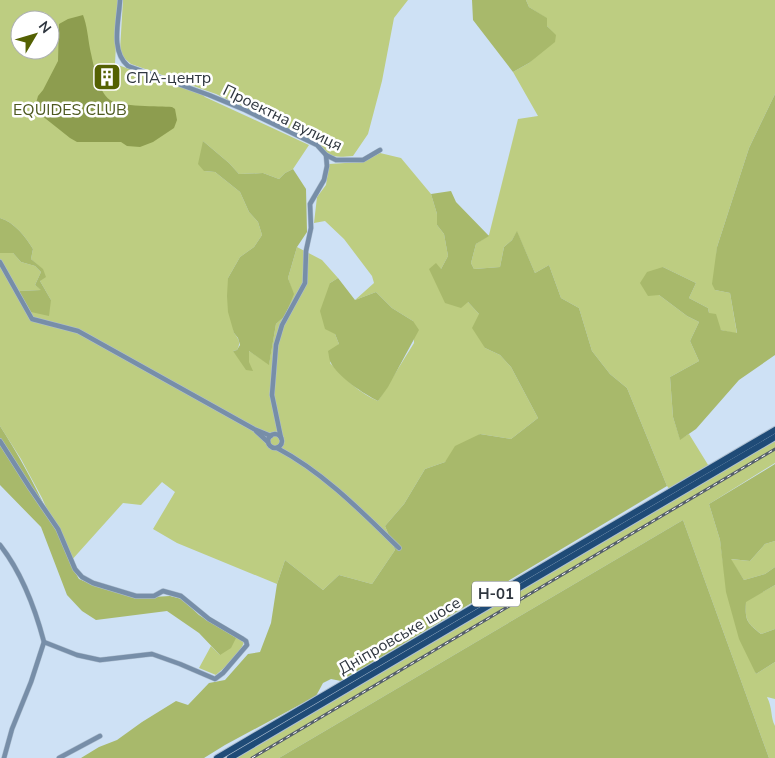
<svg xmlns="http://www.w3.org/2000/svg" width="775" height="758" font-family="'Nunito Sans',sans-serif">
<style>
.green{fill:#bdcd81;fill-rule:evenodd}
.forest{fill:#a8b96b}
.water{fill:#8d9d4f}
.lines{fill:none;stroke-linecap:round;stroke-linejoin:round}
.street-casing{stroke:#aebfd1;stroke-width:5.5}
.primary-casing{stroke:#aebfd1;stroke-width:8}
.street{stroke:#778ea8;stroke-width:4.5}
.primary{stroke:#1f4b77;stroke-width:6}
.rail-casing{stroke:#555f6b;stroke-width:3}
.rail{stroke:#fff;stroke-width:1;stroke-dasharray:4;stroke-linecap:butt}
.labels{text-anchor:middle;stroke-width:5;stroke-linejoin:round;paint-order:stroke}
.shield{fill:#fff;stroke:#6d7279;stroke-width:1}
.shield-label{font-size:15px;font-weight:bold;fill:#2f363f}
.poi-label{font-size:16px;fill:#2f363f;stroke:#fff;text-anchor:start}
.park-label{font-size:16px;fill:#4e5920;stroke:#fff}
.street-label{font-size:16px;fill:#2f363f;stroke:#fff}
</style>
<rect width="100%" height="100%" fill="#cee1f5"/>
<g class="green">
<path d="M0,0H118L115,64L202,94L205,97L309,145L293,169L285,173L279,179L263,173L239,174L229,163L203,141L204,171L215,172L240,192L249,212L258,222L262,235L254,247L240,257L228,278L234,333C239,339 241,343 237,350L233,351L249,362V351L269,364L276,324L285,316L293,294L288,278L297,247L322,260L338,278L330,283L335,334L339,344L330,363C344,378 359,393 378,401L414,343L413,321L392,308L376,292L355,300L374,283L372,276L344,239L325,221L314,223L317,197L326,185L329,164L361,162L380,153L401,158L431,194L437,214V225L444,234L448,256L441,269L468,302L479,314L485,348L500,355L511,367L538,418L511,439L480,434L445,462L425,469L404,504L385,526L395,550L372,584L339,575L323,590L285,560L277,584L177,543L153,529L175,492L162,482L141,505L123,503L70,562L42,498L21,459L0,426V253H13L21,262L35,266L41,272L35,285L42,290L19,291L51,300L40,281L43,270L31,259L33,249C26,237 14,222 0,218ZM20,20H50V50H20Z"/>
<path d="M123,0H408L394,18L382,81L368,134L353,156C332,158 329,157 314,142L216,94L131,64L124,58L120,50Z"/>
<path d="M526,0H775V94L749,148L717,247L715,290L730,293L737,334L721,330L709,313L708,308L689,298L696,283L663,267L659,295L687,316L699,322L690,341L699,361L670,377L673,417L680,439L689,434L710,468L671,491L667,486L627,388L610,374L592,351L579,308L561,298L549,265L535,273L517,232L512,240L504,247L500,267L474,269L471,263L476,244L489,235L518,119L538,116L513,72L529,63L555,35L547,26L546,18L529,7Z"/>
<path d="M775,441V463L709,504L720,540L723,562L756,674L775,662V699L767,697C773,709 770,716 775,726V758H769L683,520L279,758H230L743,456Z"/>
<path d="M775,541V567L765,574L744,580L730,559L750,561L765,544Z"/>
<path d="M775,585V629L761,634C746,622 745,620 746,601Z"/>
<path d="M221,628L240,638L244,642C240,655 226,666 216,675L199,668L211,646L220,655Z"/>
</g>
<g class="forest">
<path d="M472,0H526L529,7L547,18V26L556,35L555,42L529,63L513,72L473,20Z"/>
<path d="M775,94V355L739,380L696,429L680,440L673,417L670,377L699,361L690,341L699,322L687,316L659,295L648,296L640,283L647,272L663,267L696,283L689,298L708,308L709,313L716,314L721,330L737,333L730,293L715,290L712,284L717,247L749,148Z"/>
<path d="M203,141L229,163L239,174L263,173L279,179L285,173L293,169L306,189L307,232L297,247L288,278L294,294L285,316L276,324L269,365L249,351V362L253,371L246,370L233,351L237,350L240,345L238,338L234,333L228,312L227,296L228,278L240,257L254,247L262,235L258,222L249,212L240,192L215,172L204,171L198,164Z"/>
<path d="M451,191L456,202L489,236L476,244L471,263L474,269L500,267L504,247L512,240L517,231L535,273L549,265L561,298L579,308L592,351L610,374L627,388L667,486L341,681L331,679L323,683L316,696L225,745L204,758H81L99,747L117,740L142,722L176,701L188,705L209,683L225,680L248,654L260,652L271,623L277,584L285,560L323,590L339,575L372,584L395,550L385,526L404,504L425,469L445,462L455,446L480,434L511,439L538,418L511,367L500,355L485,348L472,328L479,314L468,302L461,308L445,303L429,269L436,263L441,269L448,256L444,234L437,225V214L431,194Z"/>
<path d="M0,218C14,222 26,237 33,249L31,259L43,269L46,277L40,281L51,300L49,316L31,312L19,291L41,290L35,285L41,272L35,266L21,262L13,253H0Z"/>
<path d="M338,278L355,300L376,292L392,308L413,321L419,330L388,387L378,401C364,394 338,377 331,363C329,360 329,355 328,351L339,344L335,334L325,329L320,311L330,283Z"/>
<path d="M0,426C30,472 53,522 75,572L79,579L89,583L135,598L170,596L182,599L199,615L236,638L231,648L220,655L199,633L167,611L96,620L82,611L67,595L41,527L0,485Z"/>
<path d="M775,464V541L765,544L750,561L731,559L744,580L765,574L775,567V585L746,602C745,620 746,622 761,634L775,629V662L756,674L739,639L726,592L720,540L709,504Z"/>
<path d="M683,520L769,758H279Z"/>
</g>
<path class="water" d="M83,15C87,25 88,38 90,49C93,62 98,92 110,100C120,107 159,106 172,107L175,109L177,120L174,128L153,142L140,147L127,146L121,142H77L70,138L36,111L35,107L38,96L43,90L58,61L59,24L68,19Z"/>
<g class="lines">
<defs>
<g id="street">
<path d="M120,0C119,21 110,51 128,66L209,95L245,110L317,145L326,155L336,160H363L380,150"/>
<path d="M0,262L32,319L78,331L254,429L271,436"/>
<path d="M256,431L268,442"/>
<circle cx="275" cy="441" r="7"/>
<path d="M281,438L272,395L276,345L282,325L305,283L306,251L311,228L310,204L324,180L327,166L326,155"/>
<path d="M0,441L30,488L58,529L75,569L82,577L93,583L136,596H154L163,591L181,596L209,619L243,639L246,641L247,645L223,673L215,679L180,664L152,654L100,660L77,655L44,642C35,608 22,573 0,545"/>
<path d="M277,448C323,472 362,512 399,548"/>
<path d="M4,758L12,729L31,682L44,642"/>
<path d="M59,758L100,736"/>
</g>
<g id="primary">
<path d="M217,758L775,430"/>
<path d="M230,758L775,437"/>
</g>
</defs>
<use href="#street" class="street-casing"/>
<use href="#primary" class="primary-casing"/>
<use href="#street" class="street"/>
<use href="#primary" class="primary"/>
<defs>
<path id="rail" d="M252,758L775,449"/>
</defs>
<use href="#rail" class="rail-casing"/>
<use href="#rail" class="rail"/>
</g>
<defs>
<symbol id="building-square" viewBox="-11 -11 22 22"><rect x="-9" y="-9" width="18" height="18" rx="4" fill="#546103" stroke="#fff"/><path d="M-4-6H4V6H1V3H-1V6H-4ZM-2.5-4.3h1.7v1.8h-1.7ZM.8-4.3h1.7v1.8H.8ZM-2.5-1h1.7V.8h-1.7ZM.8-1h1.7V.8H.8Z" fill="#fff"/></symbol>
</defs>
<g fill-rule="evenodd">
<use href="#building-square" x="91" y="61" width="32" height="32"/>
</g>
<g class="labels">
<rect class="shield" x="472" y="581.5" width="48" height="25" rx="4"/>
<g class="shield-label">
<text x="496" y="599">Н-01</text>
</g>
<g class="poi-label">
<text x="126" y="83">СПА-центр</text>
</g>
<g class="park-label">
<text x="70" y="115">EQUIDES CLUB</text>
</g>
<g class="street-label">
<text transform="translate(283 117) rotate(26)" y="6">Проектна вулиця</text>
<text transform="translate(399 635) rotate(-30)" y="6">Дніпровське шосе</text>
</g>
</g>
<g transform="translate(35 35) rotate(52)"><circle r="24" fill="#ffffff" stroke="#acafb2"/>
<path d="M0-4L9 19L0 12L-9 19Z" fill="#546103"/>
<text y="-8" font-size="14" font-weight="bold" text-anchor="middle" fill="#2f363f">N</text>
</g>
</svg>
